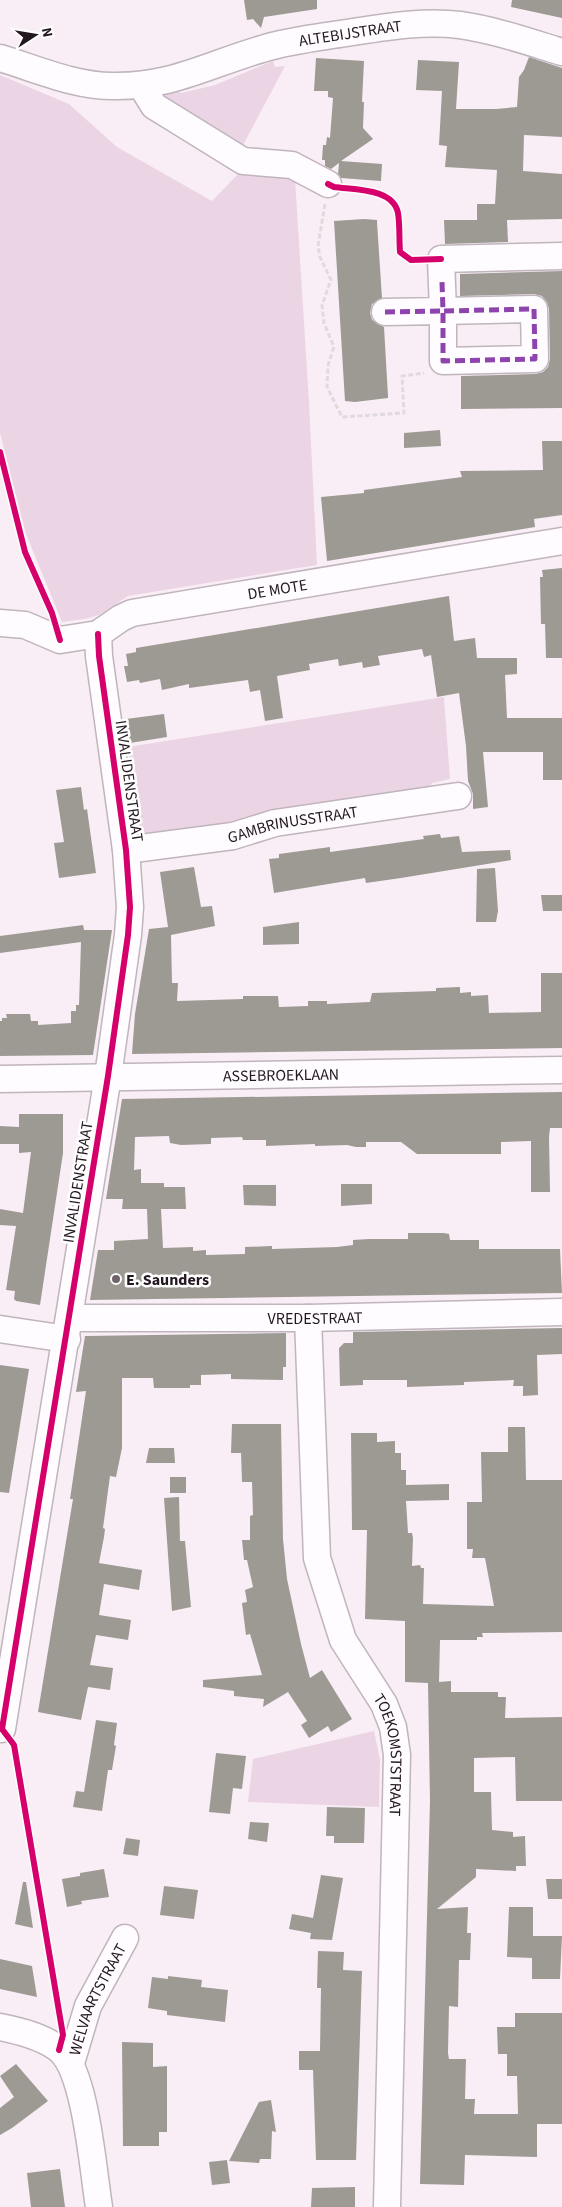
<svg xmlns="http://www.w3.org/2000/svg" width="562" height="2207" font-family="'Source Sans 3',sans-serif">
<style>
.green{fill:#ebd5e5}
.building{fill:#9d9a94}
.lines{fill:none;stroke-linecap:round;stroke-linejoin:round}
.minor-casing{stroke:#c0b5bd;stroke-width:29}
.path{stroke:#dfdadd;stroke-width:3;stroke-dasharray:5 2.5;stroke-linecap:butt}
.minor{stroke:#fefcfe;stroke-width:26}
.quiet{stroke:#8e44ad;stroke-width:5;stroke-dasharray:10 5;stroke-linecap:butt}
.cycleway-casing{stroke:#fefefe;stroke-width:9}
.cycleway{stroke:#d6006c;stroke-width:6}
.poi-dot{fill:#6e626b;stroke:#fefefe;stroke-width:2}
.labels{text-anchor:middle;stroke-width:5;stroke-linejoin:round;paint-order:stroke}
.street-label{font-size:16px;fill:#231720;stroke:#fefefe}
.poi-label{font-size:16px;font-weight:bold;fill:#231720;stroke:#fefefe;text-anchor:start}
</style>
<rect width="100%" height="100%" fill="#f9eef6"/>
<g class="green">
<path d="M273,61L275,67L285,66L241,149L163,98L164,93L174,90L181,93L215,85Z"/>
<path d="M0,75L69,104L117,147L212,201L238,174H259L295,179L309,402L317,565L128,596L99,615L85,619L62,622L26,534L0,433Z"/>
<path d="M444,697L450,779L432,783L426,793L243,825L140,839L128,747Z"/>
<path d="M374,1731L380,1760L379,1807L248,1802L253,1759Z"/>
</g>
<g class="building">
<path d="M244,0H317V9L264,17L261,28L253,19L247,20Z"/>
<path d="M512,0H562V18L511,7Z"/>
<path d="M529,57L562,68V137L524,135L523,171L562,174V219L507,220L508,242L445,244L444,220H477V204H495L497,170L445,167L447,146L439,145L442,91L416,90L418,60L459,62L456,109H496L517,107L519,77L524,70Z"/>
<path d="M316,58L364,61L362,102H364L363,128L373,139L341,161L382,164L381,181L341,178L338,174L339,163L331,169L325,166V160H322L323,145H326L327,137L330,138L333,98L328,97V91H314Z"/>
<path d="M364,219L377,220V222L382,298L372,304L370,313L372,320L384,327L388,396V398L355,402L345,401L334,221Z"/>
<path d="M562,271V408L461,409V376L536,374L543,372L548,367L550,359L549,309L547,302L542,296L534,294L460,296V274Z"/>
<path d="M440,430L441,446L404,448V433Z"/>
<path d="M542,441H562V515L534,519L535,527L327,561L321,497L364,493V490L462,477L460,471L543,470Z"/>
<path d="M562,568V658H546L545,624H541L540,577H543L542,570Z"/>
<path d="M449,596L454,641L475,638L477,658H517V674L505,675L507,718H562V780H543V752H483L488,807L473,809V794L468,781L466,746L459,693L437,697L431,655L424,657L422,649L378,656L380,665L363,668L362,662L339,666L338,659L309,664L310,670L277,676L283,718L265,721L260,690L250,692L248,680L189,688V684L162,690L160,679L140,683L139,680L127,682L124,666H128L126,654L136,652V648Z"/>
<path d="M164,714L167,737L130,743L126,719Z"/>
<path d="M81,787L84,810L87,809L96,873L59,878L54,843L64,842L56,790Z"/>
<path d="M440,834L441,838L459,836L462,852L510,850L511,860L401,878L366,883L365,878L274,893L269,859L279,858V854L330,847V852L424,839L423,836Z"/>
<path d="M194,867L201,907L212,906L215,926L171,935L172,983H178L177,1001L243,999V996H278L279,1007L308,1006V1001H327V1004L370,1002L372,993L436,991V988L460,987V993L471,992V996L488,995L489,1013L541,1012V973H562V1048L132,1054L135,1014L149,929L168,927L160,872Z"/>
<path d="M495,868L498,911L496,922H476L477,869Z"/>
<path d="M541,895H562V911H543Z"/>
<path d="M299,922V944L263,945V927Z"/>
<path d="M83,925L84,930H112L93,1055L0,1056V1021H2V1018H7L6,1014H30L31,1021H38V1025L71,1023V1011H76V1005H79L81,942L0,953V936Z"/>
<path d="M562,1092V1128H550L549,1137L550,1192H531V1141L501,1142V1154H417L401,1142H366V1147H356L347,1145L315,1146V1144L266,1146V1140H243L242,1137L211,1138V1144L181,1145L170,1143L169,1136L135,1137L134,1170L141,1169V1183H164V1187H185L186,1209H161L163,1248L193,1247V1251L206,1250V1255L245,1254V1247L272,1246V1249L337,1247L353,1245V1240L369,1239H408V1233H444L449,1234L450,1240H479V1249H560L562,1293L90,1300L98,1250H114V1241L148,1239L147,1209H122L123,1199H106L122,1099Z"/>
<path d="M19,1114H63V1153L40,1305L16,1301L14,1299L15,1291L6,1290L16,1226L0,1225V1209L23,1213L31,1152L19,1153V1144H0V1126L19,1127Z"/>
<path d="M341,1184H372V1204L341,1206Z"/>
<path d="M243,1185H276V1206L244,1205Z"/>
<path d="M562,1328V1354L537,1355L538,1395L523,1396V1386H513L514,1380L464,1382V1385L407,1387V1380H363V1385L340,1386L339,1348L344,1343H353V1332Z"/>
<path d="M286,1333V1367H283V1380L231,1379V1374L201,1375V1385H190V1388H154L153,1378H122V1448L116,1477L110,1476L103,1528L105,1529L104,1537L99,1563L142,1570L139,1590L104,1584L99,1615L131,1620L128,1640L96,1635L90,1665L113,1668L110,1690L88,1687L81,1720L38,1712L73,1499H70L86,1391L76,1392L85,1336Z"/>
<path d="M0,1365L29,1369L9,1493L0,1492Z"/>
<path d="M232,1424H281L283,1539L287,1579L301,1644L310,1678L322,1670L352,1719L331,1732L328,1726L309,1738L301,1725L307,1721L288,1692L263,1707L264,1699L234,1696V1691L203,1687V1680L262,1675L250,1634L246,1635L242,1603L247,1602L245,1590L253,1587L247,1560H244L242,1540H250V1516L253,1515L252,1482H242L241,1453H231Z"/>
<path d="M508,1427H525L526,1480H562V1632L482,1633L483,1637H477V1640H440L439,1682L451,1681V1692H498V1697H506L505,1718L562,1717V1801H516L515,1757L474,1758V1792H491L492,1830L513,1832V1837L525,1836L526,1866H516V1871L476,1869V1877L437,1909L468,1907L467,1933H471L470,1960H459L458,2007L449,2006L448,2053L449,2059H466L465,2099H475L474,2114H518L517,2076H507V2054H498L497,2027H515V2013H562V2124H537V2157L465,2155L464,2185L420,2184L430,1801L428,1683L405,1682V1621L365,1619L367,1530H352L351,1433H377V1442L395,1441V1453H401V1470H406V1485L449,1484V1500L406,1501L408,1533H412L413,1538L412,1566L420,1565L421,1568H424L423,1604L494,1606L485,1558H472L473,1549H467V1502H482L481,1452H508Z"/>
<path d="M149,1448H174L175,1463H146Z"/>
<rect x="170" y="1477" width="16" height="16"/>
<path d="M179,1497L180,1541H185L191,1607L172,1611L164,1498Z"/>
<path d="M96,1720L117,1723L114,1745L116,1746L112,1770H108L102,1811L73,1807L76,1791L84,1792Z"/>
<path d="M216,1753L246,1756L242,1789L233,1788L230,1814L209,1812Z"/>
<path d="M327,1807L365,1808L364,1843H334V1836H326Z"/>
<path d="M250,1822L269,1823L267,1842L248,1839Z"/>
<path d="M126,1838L140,1840L138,1856L123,1854Z"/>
<path d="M104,1869L109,1897L81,1901L82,1904L67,1907L62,1879L80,1876V1873Z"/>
<path d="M321,1875L343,1878L332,1940L310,1939L311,1933L289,1929L292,1914L313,1918Z"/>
<path d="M546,1879H562V1899H548Z"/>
<path d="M23,1882H26L33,1928L15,1924Z"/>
<path d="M164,1886L198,1890L194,1919L160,1915Z"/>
<path d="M509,1907H533V1936H562L560,1979H532V1958L507,1957Z"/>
<path d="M318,1951L344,1952L343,1970L362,1971L356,2160H316L313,2070H299V2051H320L321,1988H317Z"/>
<path d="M0,1959L32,1966L37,1997L0,1989Z"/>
<path d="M168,1976L202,1980L201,1987L228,1990L225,2022L167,2015V2011L148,2008L152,1977L168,1979Z"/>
<path d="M122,2042L153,2043V2067L167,2066V2132H159V2146H123Z"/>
<path d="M16,2064L48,2101L12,2128L0,2135V2108L14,2097L0,2076Z"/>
<path d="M271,2100L276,2132L272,2131L271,2159H260L259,2163L229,2161L259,2102Z"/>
<path d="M227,2160L230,2183L212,2185L209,2162Z"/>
<path d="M60,2169L65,2207H31L27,2173Z"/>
<path d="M355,2187V2207H311L312,2188Z"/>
</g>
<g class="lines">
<defs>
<g id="minor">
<path id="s1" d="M0,58C37,69 74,86 113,86C172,87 209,64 262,49C288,41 314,38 340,34C380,28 420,20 460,25C495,30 529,42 562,52"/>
<path d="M141,85L154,106L243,161L292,165L328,184"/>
<path d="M385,312L443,311V361L535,359L534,309L443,311L441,259L562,256"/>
<path id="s2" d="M0,623L25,625L60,640L98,634L121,618L132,613L562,541"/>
<path id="s3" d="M126,850L233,836L275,823L458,796"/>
<path id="s4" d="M0,1079L562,1070"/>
<path id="s5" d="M69,1318H308L562,1312"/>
<path id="s6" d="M308,1318L317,1558L343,1640L384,1704L393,1727L397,1755L387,2207"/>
<path d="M0,1329L67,1339"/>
<path d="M0,1729H2L108,1076L128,935L130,907L126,850L99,656L98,634"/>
<path d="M0,2027C20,2031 45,2037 61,2051C86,2075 93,2170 99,2207"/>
<path id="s7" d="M71,2063L88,2006L125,1938"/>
</g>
</defs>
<use href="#minor" class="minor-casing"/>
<path class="path" d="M325,204L318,246L320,257L331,280L322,305L324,323L334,347L328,365L327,387L342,417L404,413L402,376L424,373"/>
<use href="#minor" class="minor"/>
<path class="quiet" d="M385,312L443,311V361L535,359L534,309L443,311L442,282"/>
<defs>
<g id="cycleway">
<path d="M328,184L334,187C354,190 393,188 398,213C400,225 399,239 400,252L411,260L441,259"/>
<path d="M0,452L25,552L52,613L60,640"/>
<path d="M2,1729L108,1076L128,935L130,907L126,850L99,656L98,634"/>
<path d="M2,1729L14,1745L63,2035L59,2050"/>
</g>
</defs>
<use href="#cycleway" class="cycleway-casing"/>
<use href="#cycleway" class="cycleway"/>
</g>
<circle class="poi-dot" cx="116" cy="1279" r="5"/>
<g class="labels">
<g class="street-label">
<text dy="6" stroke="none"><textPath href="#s1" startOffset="361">ALTEBIJSTRAAT</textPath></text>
<text dy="6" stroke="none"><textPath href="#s2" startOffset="289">DE MOTE</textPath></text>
<text transform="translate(130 781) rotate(82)" y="6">INVALIDENSTRAAT</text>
<text dy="6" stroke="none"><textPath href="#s3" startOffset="169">GAMBRINUSSTRAAT</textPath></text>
<text dy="6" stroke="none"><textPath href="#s4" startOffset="281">ASSEBROEKLAAN</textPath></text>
<text transform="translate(77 1182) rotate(-81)" y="6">INVALIDENSTRAAT</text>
<text dy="6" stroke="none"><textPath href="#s5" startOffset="246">VREDESTRAAT</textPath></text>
<text dy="6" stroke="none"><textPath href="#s6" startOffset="454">TOEKOMSTSTRAAT</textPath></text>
<text dy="6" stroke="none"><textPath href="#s7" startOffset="69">WELVAARTSTRAAT</textPath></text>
</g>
<g class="poi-label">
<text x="126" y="1285">E. Saunders</text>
</g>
</g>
<g transform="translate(35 35) rotate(78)" stroke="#fefefe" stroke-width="4" paint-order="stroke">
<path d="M0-4L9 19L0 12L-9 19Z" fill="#231720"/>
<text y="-8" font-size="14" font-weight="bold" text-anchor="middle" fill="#231720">N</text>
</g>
</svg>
